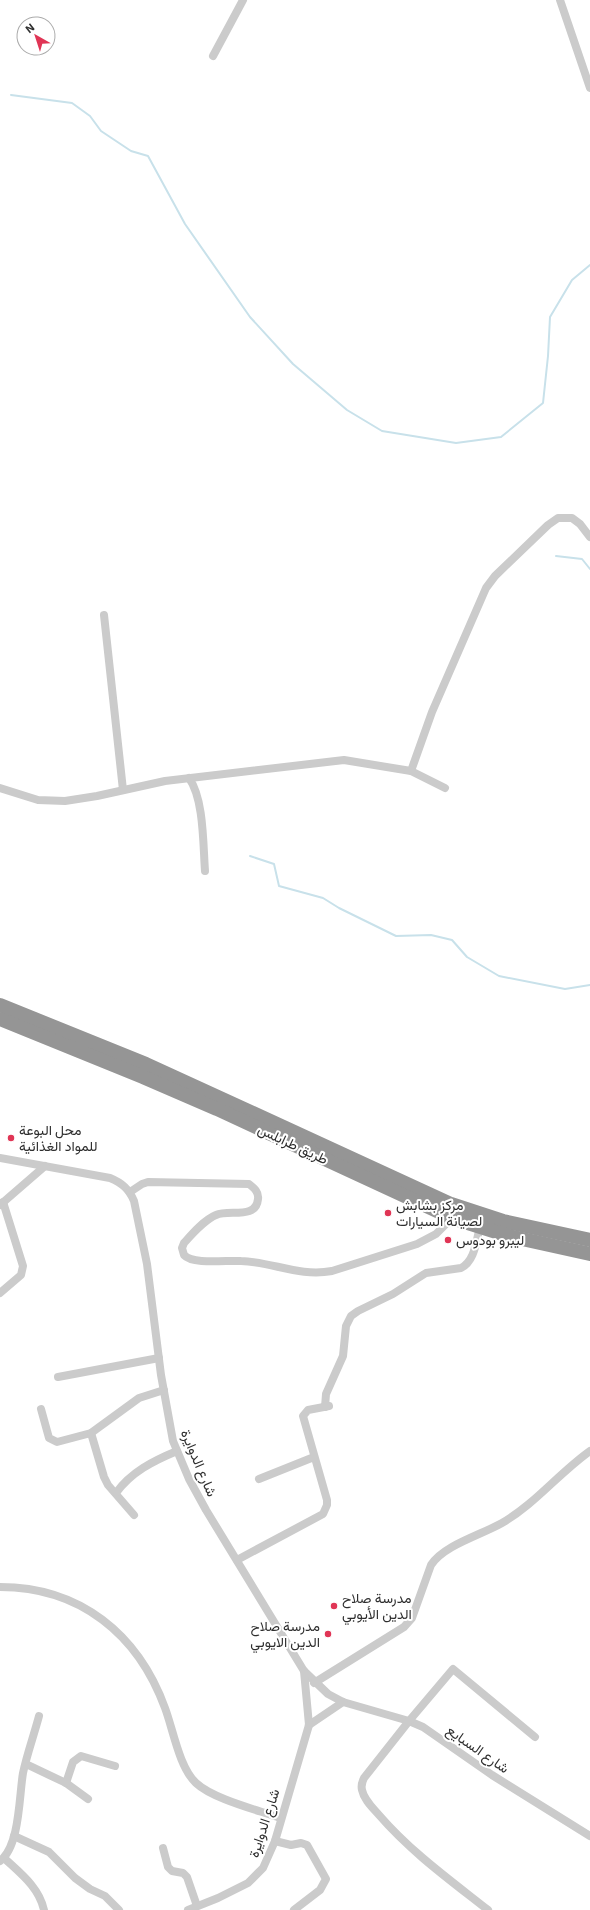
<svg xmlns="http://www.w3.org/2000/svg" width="590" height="1910" font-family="'Exo 2',Vazirmatn,sans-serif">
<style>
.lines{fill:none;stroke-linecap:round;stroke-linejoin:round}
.stream{stroke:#c8e1ea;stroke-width:2}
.street{stroke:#cbcbcb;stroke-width:8}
.highway{stroke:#959595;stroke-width:14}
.poi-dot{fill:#e03555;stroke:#fff;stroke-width:1.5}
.labels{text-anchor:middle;stroke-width:4;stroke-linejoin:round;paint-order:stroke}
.poi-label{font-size:14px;fill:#2e2e2e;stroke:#fff;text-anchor:start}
.street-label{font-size:14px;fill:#2e2e2e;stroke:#fff}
</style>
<rect width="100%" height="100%" fill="#fff"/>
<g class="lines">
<g class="stream">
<path d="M11,95L72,103L90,116L101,131L131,151L148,156L185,224L250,317L293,364L347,410L382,431L456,443L501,437L543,403L548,356L550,317L572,280L590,265"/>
<path d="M556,556L582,559L590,569"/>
<path d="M250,856L274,864L279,886L323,898L339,908L396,936L431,935L452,940L467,957L499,976L565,989L590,985"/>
</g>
<g class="street">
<path d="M560,0L590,88"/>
<path d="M213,56L243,0"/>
<path d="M104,615L123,790"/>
<path d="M411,771L432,712L486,588L495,576L548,525L558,518H572L580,524L590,537"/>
<path d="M189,778C204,799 203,844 205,871"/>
<path d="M0,788L38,800L65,801L97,796L165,781L344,760L411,771L445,788"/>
<path d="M0,1158L110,1178C122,1183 129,1189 134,1201L147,1264L161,1375L173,1441L189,1479L206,1510L304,1671L328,1694L343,1702L409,1721L423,1727L492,1775L590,1836"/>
<path d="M130,1192L142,1184L148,1182L249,1184C254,1188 259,1192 258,1199C256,1220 229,1209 216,1215C204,1220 192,1234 184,1243L182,1248L184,1255C193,1265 227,1260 241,1261C273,1262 299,1277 332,1271L417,1244L436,1234L452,1218"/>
<path d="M0,1205L45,1166"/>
<path d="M0,1293L21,1275L23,1266L3,1202"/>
<path d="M58,1377L159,1358"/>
<path d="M325,1407L326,1394L343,1356L346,1326L351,1316L358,1311L393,1294L426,1273L461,1268C475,1261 476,1241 480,1227"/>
<path d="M41,1409L49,1438L57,1442L91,1433L139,1398L164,1390"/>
<path d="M91,1433L104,1477L108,1485L134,1515"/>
<path d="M259,1479L314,1457"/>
<path d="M116,1493C131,1472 153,1461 177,1451"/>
<path d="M237,1560L323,1514L327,1505V1500L303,1416L308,1410L329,1406"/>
<path d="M0,1587C80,1587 138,1634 165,1708C173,1729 179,1767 196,1783C213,1799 258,1810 280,1818"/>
<path d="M314,1683L404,1627L412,1618L431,1565C444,1545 481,1535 502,1523C535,1504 559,1473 590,1451"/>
<path d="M309,1725L343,1702"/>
<path d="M26,1764L66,1783L88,1799"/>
<path d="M66,1783L73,1762L81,1756L115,1766"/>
<path d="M14,1836L49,1852L75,1878L90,1889L105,1896L119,1910"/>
<path d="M275,1841L291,1845L301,1843L307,1845L326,1879L320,1890L294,1910"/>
<path d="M163,1848L168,1867L172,1871L183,1873L187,1877L197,1906"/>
<path d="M4,1858C20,1873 39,1887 44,1910"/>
<path d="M0,1861C20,1846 19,1796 23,1773C27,1754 34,1735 39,1716"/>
<path d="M188,1910L218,1898L248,1883L263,1868L275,1841L309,1725L304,1671"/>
<path d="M488,1910C450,1880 411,1852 379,1815C373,1808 364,1800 362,1790C361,1786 362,1782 364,1778L409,1721L453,1669L535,1737"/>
</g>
<g class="highway">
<path d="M0,1005L146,1064L451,1204L503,1221L590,1240"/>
<path d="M0,1019L143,1077L217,1109L452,1218L509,1236L590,1254"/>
</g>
</g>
<g class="poi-dot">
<circle cx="11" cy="1138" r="4"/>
<circle cx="388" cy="1213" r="4"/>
<circle cx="448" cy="1240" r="4"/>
<circle cx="334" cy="1606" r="4"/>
<circle cx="328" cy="1634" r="4"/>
</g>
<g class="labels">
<g class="poi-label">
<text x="19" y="1135">محل البوعة<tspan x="19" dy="16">للمواد الغذائية</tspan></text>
<text x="396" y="1210">مركز بشابش<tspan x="396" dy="16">لصيانة السيارات</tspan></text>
<text x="456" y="1245">ليبرو بودوس</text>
<text x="342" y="1603">مدرسة صلاح<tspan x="342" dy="16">الدين الأيوبي</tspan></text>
<text x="320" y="1631" text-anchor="end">مدرسة صلاح<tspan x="320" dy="16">الدين الايوبي</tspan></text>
</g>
<g class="street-label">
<text transform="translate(293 1144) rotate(25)" y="5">طريق طرابلس</text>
<text transform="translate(199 1463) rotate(67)" y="5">شارع الدوايرة</text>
<text transform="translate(478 1749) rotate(35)" y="5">شارع السبايع</text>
<text transform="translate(264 1823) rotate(-72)" y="5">شارع الدوايرة</text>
</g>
</g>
<g transform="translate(36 36) rotate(321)"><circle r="19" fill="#ffffff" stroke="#ababab"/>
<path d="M0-3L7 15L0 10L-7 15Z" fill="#e03555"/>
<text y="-6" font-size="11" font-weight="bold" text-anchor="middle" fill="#2e2e2e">N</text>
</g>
</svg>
